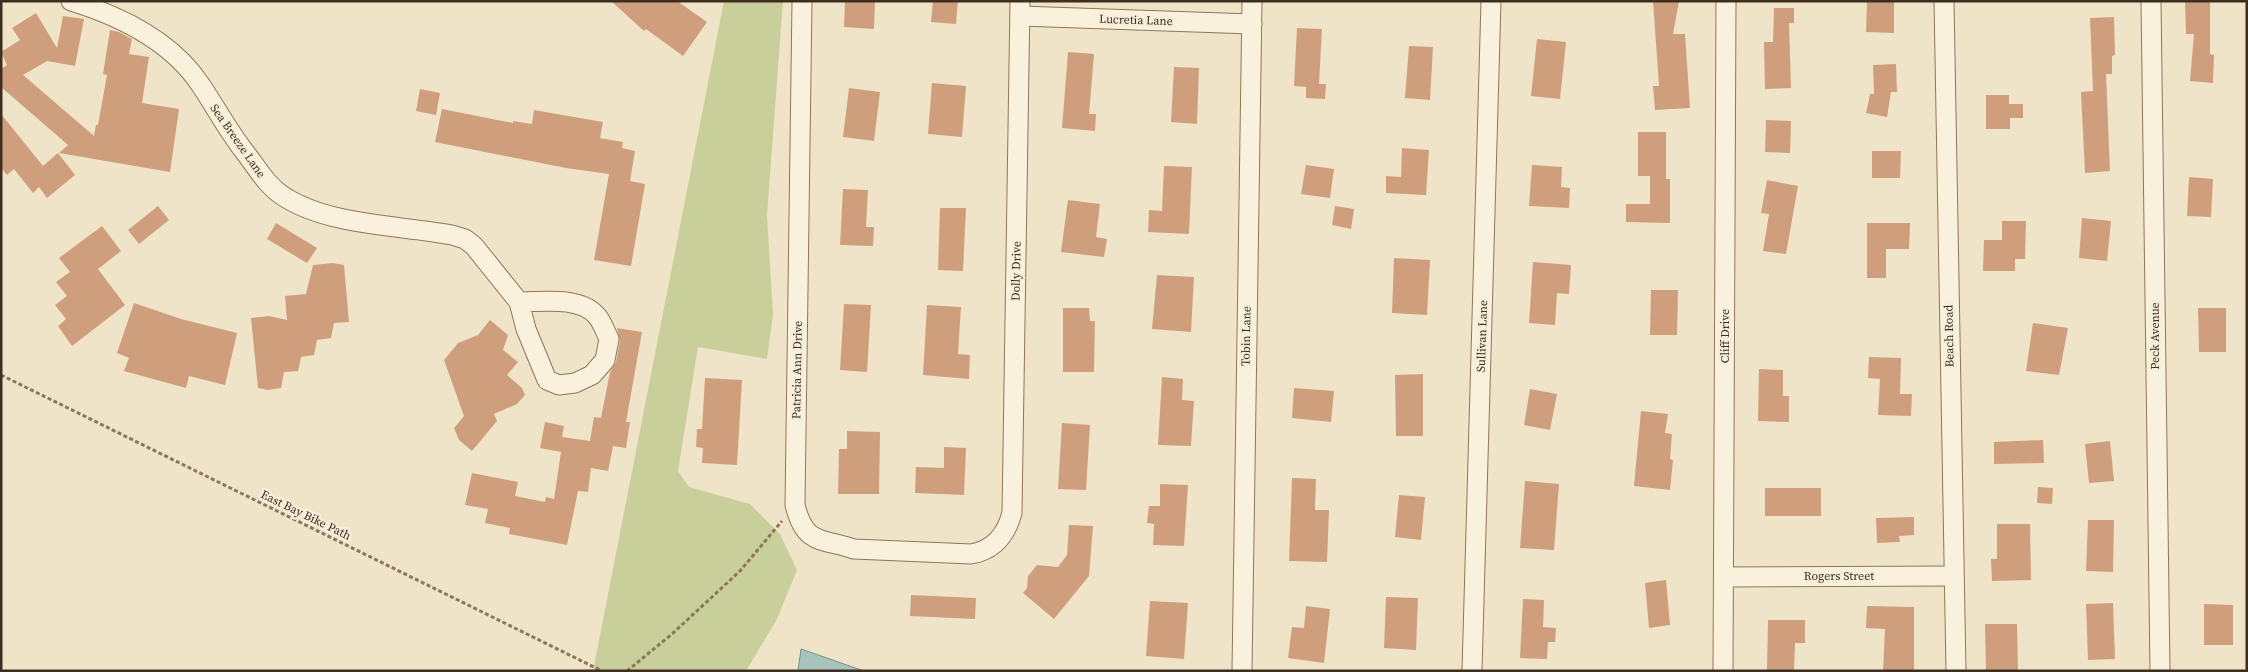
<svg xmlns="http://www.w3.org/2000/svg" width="2248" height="672" font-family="'Source Serif 4',serif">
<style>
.green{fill:#c9cf9b}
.water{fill:#a9c4bc;stroke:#6f938a}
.building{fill:#cf9f7d}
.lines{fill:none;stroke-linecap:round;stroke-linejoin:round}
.minor-casing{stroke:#8d765c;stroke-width:21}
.path{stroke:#8d765c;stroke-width:3;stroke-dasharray:4 2.5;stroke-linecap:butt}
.minor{stroke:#faf1dc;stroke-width:19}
.labels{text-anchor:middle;stroke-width:5;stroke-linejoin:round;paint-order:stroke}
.street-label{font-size:12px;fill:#3d2e20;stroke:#f7eed8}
</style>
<rect width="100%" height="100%" fill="#f0e4c8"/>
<path class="green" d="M724,1H783L767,215L773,315L767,359L698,347L678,471L689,487L750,504L780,534L797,570L777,619L746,671H593Z"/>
<path class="water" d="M801,649L864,671H798Z"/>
<g class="building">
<path d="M611,1H677L707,22L683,56L646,29L644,31Z"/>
<path d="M845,1H875L874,29L844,27Z"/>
<path d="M933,1H958L956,24L931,22Z"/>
<path d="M1653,1H1679L1673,34H1685L1690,108L1655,110L1653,86H1659Z"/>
<path d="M1867,1H1894V33L1866,32Z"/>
<path d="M2185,1H2210V54L2214,55L2213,83L2190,81L2194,34H2186Z"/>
<path d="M1774,8H1794V23H1789L1791,88L1765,89L1764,42H1773Z"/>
<path d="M36,13L57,48L63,16L84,19L75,66L47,61L23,75L94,136L96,125H98L107,75L103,74L110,30L119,32L132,39L129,54L149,57L142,103L179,109L170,172L59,153L68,145L1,87V69L7,65L1,52L20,40L12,28Z"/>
<path d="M2114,17L2115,55L2112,56V74H2106L2110,171L2085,173L2081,92L2093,91L2090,18Z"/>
<path d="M1297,28L1322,29L1319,84H1326L1325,99L1306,98V87L1294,86Z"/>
<path d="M1537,39L1566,42L1560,99L1531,96Z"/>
<path d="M1409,46L1433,47L1430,100L1405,98Z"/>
<path d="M1068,52L1094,54L1089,114H1096L1095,131L1062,128Z"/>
<path d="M1896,64L1897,92H1891L1887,117L1866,113L1870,94H1874L1873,65Z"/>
<path d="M1174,67L1199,68L1197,124L1171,122Z"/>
<path d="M932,83L966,86L962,137L928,134Z"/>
<path d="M849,88L880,92L874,141L843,137Z"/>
<path d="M420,89L440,93L436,115L416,111Z"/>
<path d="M1986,95H2009V104H2023V118H2010V129H1986Z"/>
<path d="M442,109L513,123V121L532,124L534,110L603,122L600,138L623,142L622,148L635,151L630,181L645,184L631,266L594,260L609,174L566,168L435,142Z"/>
<path d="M1,114L43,166L58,153L75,175L47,198L39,187L33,193L14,169L7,175L1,168Z"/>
<path d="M1766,120L1791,121L1790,153L1765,152Z"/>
<path d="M1638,132H1666V179H1670V223L1626,222V204H1650V176H1638Z"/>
<path d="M1402,148L1429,150L1426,195L1386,193V176L1401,177Z"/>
<path d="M1872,151H1901L1900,178H1872Z"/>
<path d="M1306,165L1334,169L1330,198L1301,194Z"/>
<path d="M1532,165L1562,167L1561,187L1570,188L1569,208L1529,206Z"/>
<path d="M1164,166L1192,167L1189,234L1148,232L1149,210L1162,211Z"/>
<path d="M2189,177L2213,179L2211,217L2187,216Z"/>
<path d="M1767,180L1798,186L1786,254L1763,251L1769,214L1761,213Z"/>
<path d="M843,189L868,190L866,227H874L873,246L840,245Z"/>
<path d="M1068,200L1100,204L1096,237L1107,239L1104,257L1061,252Z"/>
<path d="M158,206L169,220L139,244L128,230Z"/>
<path d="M1335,206L1354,209L1351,229L1332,225Z"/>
<path d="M940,208H966L963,271L938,270Z"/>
<path d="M2082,218L2111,221L2107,261L2079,258Z"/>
<path d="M2002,221H2026L2025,259H2015V271H1983L1984,240H2002Z"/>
<path d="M276,223L317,248L307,263L267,239Z"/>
<path d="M1867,223H1910L1909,249H1886V278H1867Z"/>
<path d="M102,226L121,251L98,269L125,305L72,346L58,326L66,319L55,305L67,296L56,282L70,272L59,258Z"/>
<path d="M1394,258L1430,260L1427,315L1392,313Z"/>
<path d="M1533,262L1571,265L1569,294L1557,293L1555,325L1529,323Z"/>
<path d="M333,263L344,265L349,322L334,323L331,338L317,340L314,355L301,357L298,371L284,372L281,388L268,390L258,388L251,318L269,316L287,320L285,296L306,294L313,265Z"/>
<path d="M1157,275L1194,277L1191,332L1152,329Z"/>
<path d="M1651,290H1678L1677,335H1650Z"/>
<path d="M134,303L181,319L237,333L225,385L189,376L186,388L124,371L129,358L117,353Z"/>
<path d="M844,304L871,305L867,372L840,370Z"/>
<path d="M927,305L961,307L958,354L970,355L969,379L923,375Z"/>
<path d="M1063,308H1089L1090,321H1095L1094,372H1063Z"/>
<path d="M2198,308H2226V352H2199Z"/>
<path d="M490,320L508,335L503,350L518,362L507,375L522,388L525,395L517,404L494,414L497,421L472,451L459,440L454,428L464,416L444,360L458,343L478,335Z"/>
<path d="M2033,323L2068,328L2059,375L2026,371Z"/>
<path d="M617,328L642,332L626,422H630L626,448L613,446L608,471L591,468L588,492L578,491L567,545L509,534L510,528L485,523L488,509L465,505L472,473L518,482L515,496L545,502L546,497L554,499L561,452L540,448L545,422L564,426L562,437L590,441L594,417L601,418L610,372L616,362L620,341Z"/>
<path d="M1869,357L1901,358L1900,394H1912L1911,416L1878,415L1880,379L1868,378Z"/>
<path d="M1759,369L1783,370V396H1789V422L1758,421Z"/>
<path d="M1423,374V436H1396L1395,375Z"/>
<path d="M1162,377L1183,379L1182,400L1194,401L1191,446L1158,445Z"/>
<path d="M705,378L742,380L737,465L702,463L703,448L696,447L697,429H702Z"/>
<path d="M1294,388L1334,391L1331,422L1292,418Z"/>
<path d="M1530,389L1557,394L1550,430L1524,425Z"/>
<path d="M1641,411L1668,414L1665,433L1672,434L1670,459L1673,460L1670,490L1634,486Z"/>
<path d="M1062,423L1090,425L1086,490L1058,489Z"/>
<path d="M847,431L880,432L879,494H838L839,449H847Z"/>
<path d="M2043,440L2044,463L1994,464V442Z"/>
<path d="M2110,441L2114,481L2089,483L2085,444Z"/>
<path d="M944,447L966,448L964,495L915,493L916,467L944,468Z"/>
<path d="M1292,478L1316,479L1315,510H1329L1327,562L1289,561Z"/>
<path d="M1525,481L1559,484L1554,550L1520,548Z"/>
<path d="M1160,484L1188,485L1184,546L1153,545L1154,524L1147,523L1149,506H1160Z"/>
<path d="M2038,487L2053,488L2052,504L2037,503Z"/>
<rect x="1765" y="488" width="56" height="28"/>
<path d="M1399,495L1425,497L1421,540L1395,537Z"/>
<path d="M1914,517V535L1899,536L1900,542L1877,543L1876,518Z"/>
<path d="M2088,520H2114L2113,572L2086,571Z"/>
<path d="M1997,524H2030L2031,580L1992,581L1991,559H1997Z"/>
<path d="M1069,525L1093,526L1089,576L1054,619L1023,593L1027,588L1028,576L1037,565L1058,567L1067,555Z"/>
<path d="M1666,580L1670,625L1649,628L1645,583Z"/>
<path d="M911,595L976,598L975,619L910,616Z"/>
<path d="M1386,597L1418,598L1416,650L1384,648Z"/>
<path d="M1523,599L1544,600L1543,627L1556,628L1555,642H1548L1547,659L1520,658Z"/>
<path d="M1150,601L1188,603L1184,659L1146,656Z"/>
<path d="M2113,603L2115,659L2088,660L2086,604Z"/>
<path d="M2204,604L2233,605V645H2204Z"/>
<path d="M1306,606L1330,609L1324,663L1288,658L1292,627L1304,628Z"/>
<path d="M1867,606L1914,607V671H1883L1885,629L1866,628Z"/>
<path d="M1768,620H1805V643H1795L1794,671H1767Z"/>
<path d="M1985,624H2017L2018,670L1986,671Z"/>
</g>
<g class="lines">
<defs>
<g id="minor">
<path d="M71,1C120,16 171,41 200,84C215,106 227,129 244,151C256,166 266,185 283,196C329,226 399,225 452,235L465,239L474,246L519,302L526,329L547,380L559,385L575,383L592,375L605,360L609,339C605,331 602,321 596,315C579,296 541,302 519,302"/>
<path d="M802,1L795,505C805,546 822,538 854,549L971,554C994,550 1006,535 1012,513L1020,1"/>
<path d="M1944,1L1956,671"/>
<path d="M2151,1L2160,671"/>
<path d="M1020,16L1252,24"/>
<path d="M1724,577L1953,576"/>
<path d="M1242,671L1252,1"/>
<path d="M1472,671L1491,1"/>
<path d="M1723,671L1726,1"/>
</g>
</defs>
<use href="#minor" class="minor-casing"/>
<g class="path">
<path d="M1,375L602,671"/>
<path d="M627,671L672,634L740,571L782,521"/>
</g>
<use href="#minor" class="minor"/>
</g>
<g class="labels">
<g class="street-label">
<text transform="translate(1136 20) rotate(2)" y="4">Lucretia Lane</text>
<text transform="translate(238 141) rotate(55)" y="4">Sea Breeze Lane</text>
<text transform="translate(1016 271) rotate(-89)" y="4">Dolly Drive</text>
<text transform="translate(1246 336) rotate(-89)" y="4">Tobin Lane</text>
<text transform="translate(1482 336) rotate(-88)" y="4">Sullivan Lane</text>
<text transform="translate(1725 336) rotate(-90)" y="4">Cliff Drive</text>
<text transform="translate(1949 336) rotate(-91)" y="4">Beach Road</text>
<text transform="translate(2155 336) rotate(-90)" y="4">Peck Avenue</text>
<text transform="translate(797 370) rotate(-89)" y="4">Patricia Ann Drive</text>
<text transform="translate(306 515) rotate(26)" y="4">East Bay Bike Path</text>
<text x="1839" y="580">Rogers Street</text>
</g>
</g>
<rect width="2248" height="672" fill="none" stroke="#3d2e20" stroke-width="5"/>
</svg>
